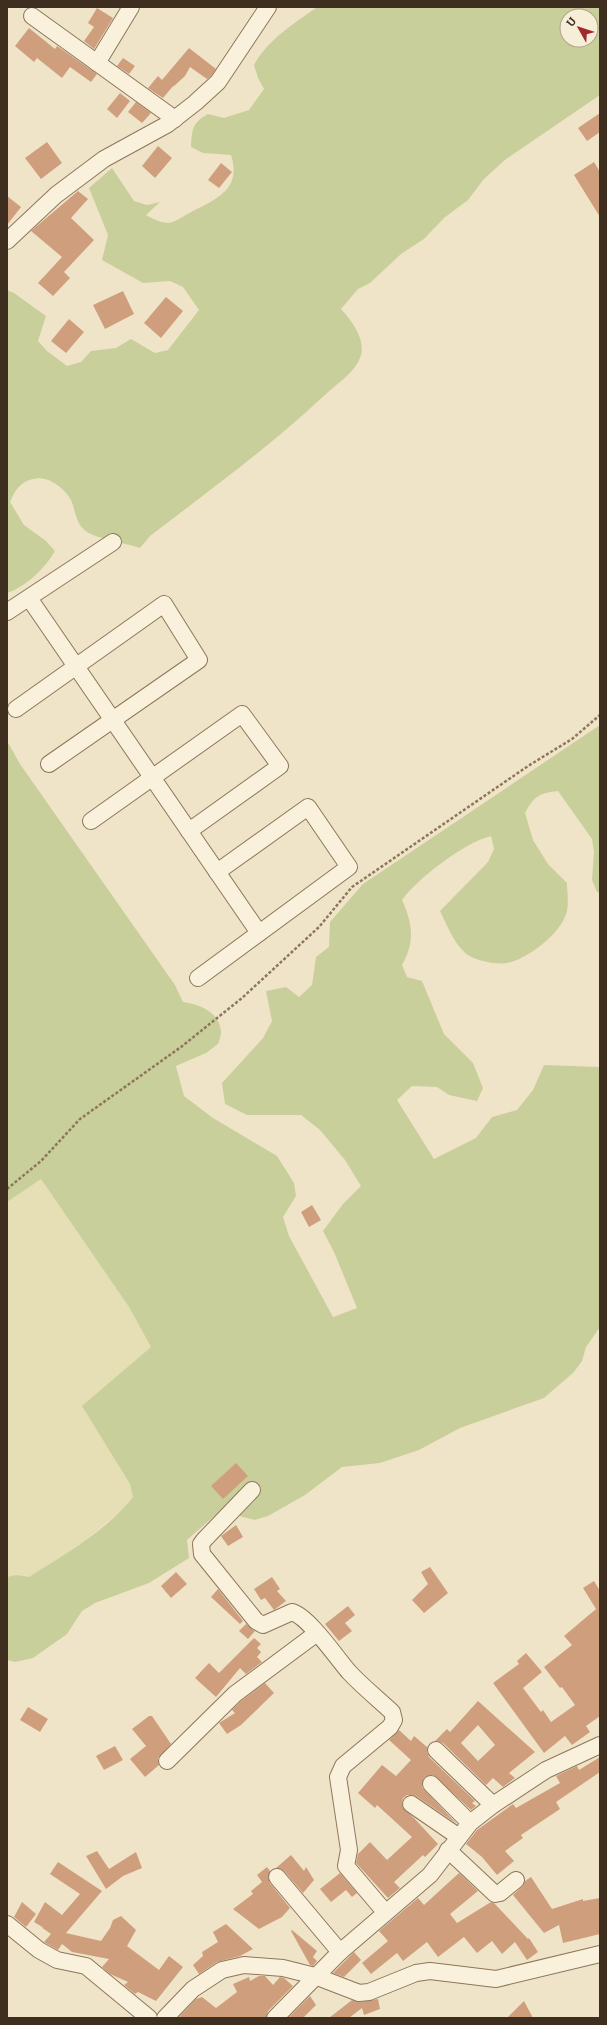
<svg xmlns="http://www.w3.org/2000/svg" width="607" height="2025" font-family="Bitter,serif">
<style>
.farmland{fill:#e6deb5}
.green{fill:#c9cf9b;fill-rule:evenodd}
.building{fill:#cf9f7d;fill-rule:evenodd}
.lines{fill:none;stroke-linecap:round;stroke-linejoin:round}
.minor-casing{stroke:#8d765c;stroke-width:18}
.path{stroke:#8d765c;stroke-width:2.5;stroke-dasharray:3 2;stroke-linecap:butt}
.minor{stroke:#faf1dc;stroke-width:16}
</style>
<rect width="100%" height="100%" fill="#f0e4c8"/>
<path class="farmland" d="M41,1179L129,1307L151,1347L83,1406L130,1484L133,1497L125,1507L83,1542L29,1578L16,1575L7,1577V1202Z"/>
<g class="green">
<path d="M317,7H600V95L506,159L484,179L468,200L444,218L424,239L401,254L370,283L358,289L341,309C352,321 367,341 360,358C355,372 338,383 327,393C272,445 210,490 150,536L140,548C129,544 95,538 87,532C75,524 76,511 71,500C64,487 47,475 33,479C20,482 15,490 10,502L24,525L46,541L55,551C45,568 26,587 7,593V290L14,293L46,316L38,341L47,351L67,366L81,362L91,351L116,348L131,339L155,353L168,350L199,310L183,287L170,281L143,283L102,260L108,235L89,188L112,168L134,201L147,205L160,202L146,215C153,219 161,223 169,223C176,222 185,215 191,212C217,199 242,189 231,155L203,153L191,147C192,129 192,123 208,114L224,118L249,110L264,89L258,78L254,65C268,39 294,24 317,7ZM567,16H591V40H567Z"/>
<path d="M600,725V893L597,892L592,880L594,852L592,839L558,791C540,793 534,796 525,813L533,840L548,864L567,883C567,891 569,902 567,911C562,933 528,959 507,963C496,965 477,961 468,955C455,946 447,925 440,911L488,862L494,849L491,836C464,843 418,878 402,900C413,924 415,942 402,965L407,977L422,981L444,1034L473,1063L483,1088L477,1101L449,1095L437,1087L412,1086L397,1100L434,1159L476,1138L492,1117L517,1110L533,1090L544,1065L600,1067V1327L586,1347L582,1361L574,1372L544,1398L460,1428L419,1450L380,1463L342,1467L305,1495L268,1516L255,1520L220,1511L187,1540L189,1558L149,1583L95,1603L82,1611L67,1634L33,1658L15,1662L7,1660V1577L16,1575L29,1577C65,1554 106,1531 133,1497L130,1484L82,1406L151,1347L129,1307L41,1179L7,1202V741L20,764L175,985L183,1002C199,1004 220,1012 221,1032C221,1036 219,1041 218,1044L206,1053L176,1066L184,1096L213,1118L277,1156L294,1183L296,1196L283,1217L289,1236L333,1317L357,1308L334,1252L323,1231L343,1204L361,1186L345,1160L320,1130L301,1115H247L225,1104L222,1083L263,1038L272,1021L266,991L286,987L299,997L312,985L316,957L329,947L330,922L363,884Z"/>
</g>
<g class="building">
<path d="M97,8L113,18L94,49L84,41L94,27L88,23Z"/>
<path d="M29,28L55,49L57,46L97,74L91,82L70,67L62,78L37,58L34,62L15,46Z"/>
<path d="M189,48L216,69L211,76L207,79L190,67L185,76L173,87L174,85L163,98L148,88L158,76L162,80Z"/>
<path d="M123,58L135,66L129,74L117,66Z"/>
<path d="M120,93L130,101L117,118L107,109Z"/>
<path d="M136,102L151,113L142,123L128,112Z"/>
<path d="M600,113V132L587,141L578,128Z"/>
<path d="M47,142L62,163L41,179L25,158Z"/>
<path d="M158,146L172,158L155,178L142,166Z"/>
<path d="M594,162L600,172V217L574,175Z"/>
<path d="M221,163L232,172L219,188L208,180Z"/>
<path d="M78,191L88,199L71,218L94,240L64,272L70,278L53,296L38,283L62,257L31,231Z"/>
<path d="M7,196L21,207L7,225Z"/>
<path d="M123,291L134,314L105,329L93,305Z"/>
<path d="M166,297L183,311L161,338L144,323Z"/>
<path d="M69,319L84,332L66,353L51,341Z"/>
<path d="M312,1205L321,1220L309,1227L301,1212Z"/>
<path d="M236,1463L248,1476L223,1499L211,1486Z"/>
<path d="M236,1525L243,1537L228,1546L221,1536Z"/>
<path d="M430,1567L448,1593L424,1613L412,1600L428,1584L421,1572Z"/>
<path d="M176,1572L187,1584L171,1598L161,1586Z"/>
<path d="M272,1577L280,1589L277,1591L286,1601L274,1610L265,1598L261,1600L254,1589Z"/>
<path d="M594,1581L600,1591V1716L586,1726L590,1732L572,1745L565,1736L544,1753L493,1683L519,1664L517,1661L526,1653L542,1672L523,1688L541,1712L543,1710L551,1722L575,1705L562,1687L560,1688L544,1667L572,1645L564,1636L596,1609L583,1588Z"/>
<path d="M218,1589L243,1621L240,1624L211,1597Z"/>
<path d="M348,1606L355,1615L345,1623L352,1631L339,1641L325,1624Z"/>
<path d="M246,1624L255,1631L248,1639L239,1631Z"/>
<path d="M254,1638L261,1644L257,1648L261,1652L257,1657L262,1662L246,1674L240,1668L216,1697L195,1678L209,1663L219,1673Z"/>
<path d="M265,1683L274,1693L241,1725L227,1734L219,1723L235,1713L232,1710L241,1701Z"/>
<path d="M478,1701L535,1752L509,1773L515,1778L503,1787L493,1778L486,1785L443,1743L435,1741L447,1729L450,1732ZM478,1725L495,1745L478,1761L461,1743Z"/>
<path d="M28,1707L48,1719L40,1732L20,1720Z"/>
<path d="M149,1716H152L171,1744L158,1758L159,1765L145,1777L130,1759L146,1746L132,1729Z"/>
<path d="M399,1730L411,1741L414,1736L427,1747V1752L429,1757L475,1801L472,1803L476,1806L471,1810L433,1775L424,1778L422,1787L457,1824L416,1796L407,1795L403,1798L402,1803L403,1808L414,1818L438,1844L425,1857L423,1855L394,1882L400,1888L388,1898L356,1863L358,1854L370,1842L387,1860L412,1837L377,1805L375,1808L358,1793L382,1765L396,1776L411,1760L389,1740Z"/>
<path d="M115,1746L123,1760L104,1770L96,1756Z"/>
<path d="M600,1757V1772L556,1802L560,1809L521,1835L523,1838L505,1851L514,1861L497,1875L482,1857L466,1844L477,1830L513,1804L516,1808L560,1783L556,1776L577,1766L579,1770Z"/>
<path d="M97,1851L109,1869L136,1852L142,1868L123,1876L106,1889L86,1856Z"/>
<path d="M291,1855L304,1871L306,1867L314,1880L303,1893L284,1871L276,1868Z"/>
<path d="M58,1862L102,1891L66,1933L101,1941L110,1928L113,1920L121,1916L136,1930L127,1946L159,1970L169,1956L183,1967L156,2001L138,1992L135,1994L124,1985L128,1982L110,1974L102,1967L109,1959L72,1952L62,1944L58,1950L44,1942L51,1934L41,1927L44,1928L34,1922L45,1902L62,1915L80,1894L50,1874Z"/>
<path d="M267,1867L270,1871L268,1878L270,1883L290,1908L282,1917L259,1929L233,1909L253,1894L251,1891L262,1882L257,1875Z"/>
<path d="M340,1873L357,1893L352,1897L346,1890L331,1902L320,1889Z"/>
<path d="M459,1873L478,1891L450,1914L457,1923L491,1902L494,1903L528,1939L529,1938L538,1952L527,1960L515,1942L502,1954L492,1941L477,1953L464,1937L438,1957L427,1942L403,1961L397,1953L371,1974L362,1963L388,1941L379,1931L418,1898L424,1905Z"/>
<path d="M531,1877L552,1909L583,1899V1901L600,1898V1934L563,1943L559,1925L544,1933L513,1895L522,1887L525,1881Z"/>
<path d="M22,1902L36,1914L26,1927L14,1917Z"/>
<path d="M226,1924L253,1949L240,1956L217,1962L199,1974L193,1965L203,1956L202,1952L218,1942L213,1932Z"/>
<path d="M292,1930L317,1951L313,1957L317,1961L313,1966L310,1965L291,1931Z"/>
<path d="M354,1952L361,1960L344,1977L333,1973Z"/>
<path d="M259,1976H265L273,1985L280,1977L284,1978L293,1986L268,2011L266,2018H178L196,1999L202,1997L216,2008L237,1992L233,1984L249,1977L250,1981Z"/>
<path d="M310,1996L316,2005L303,2018H288Z"/>
<path d="M378,1999L380,2009L364,2015L362,2008L349,2018H329L352,2000L360,2002Z"/>
<path d="M524,2001L533,2018H507Z"/>
</g>
<g class="lines">
<defs>
<g id="minor">
<path d="M32,16L175,119"/>
<path d="M97,63L131,7"/>
<path d="M7,241L56,195L104,159L168,124L195,103L218,82L268,7"/>
<path d="M29,598L259,933"/>
<path d="M7,612L113,542"/>
<path d="M16,709L164,604L199,660L49,764"/>
<path d="M91,821L242,714L280,766L189,831"/>
<path d="M198,978L349,867L308,807L217,872"/>
<path d="M252,1490L204,1540L201,1544L202,1554L256,1621L263,1625L292,1612C309,1617 336,1657 349,1672C362,1686 378,1699 392,1712L394,1720L390,1727L343,1766L338,1777L349,1850L346,1866L385,1912"/>
<path d="M436,1750L493,1805"/>
<path d="M167,1761L235,1694L317,1633"/>
<path d="M431,1784L470,1823"/>
<path d="M411,1804L459,1837"/>
<path d="M448,1850L495,1894L500,1893L516,1880"/>
<path d="M277,1877L340,1952"/>
<path d="M7,1924L39,1950L57,1960L86,1966L149,2018"/>
<path d="M165,2018L193,1989L222,1970L244,1965L283,1968L315,1976L359,1993L369,1992L416,1973L430,1971L496,1979L600,1954"/>
<path d="M275,2018L340,1952L430,1875L470,1823L493,1805L546,1770L600,1745"/>
</g>
</defs>
<use href="#minor" class="minor-casing"/>
<path class="path" d="M7,1189L41,1161L80,1119L181,1047L242,998L319,927L352,887L528,766L572,739L600,715"/>
<use href="#minor" class="minor"/>
</g>
<rect width="607" height="2025" fill="none" stroke="#3d2e20" stroke-width="16"/>
<g transform="translate(579 28) rotate(309)"><circle r="19" fill="#f7eed8" stroke="#ada18e"/>
<path d="M0-3L7 15L0 10L-7 15Z" fill="#9e2a2b"/>
<text y="-6" font-size="11" font-weight="bold" text-anchor="middle" fill="#3d2e20">U</text>
</g>
</svg>
